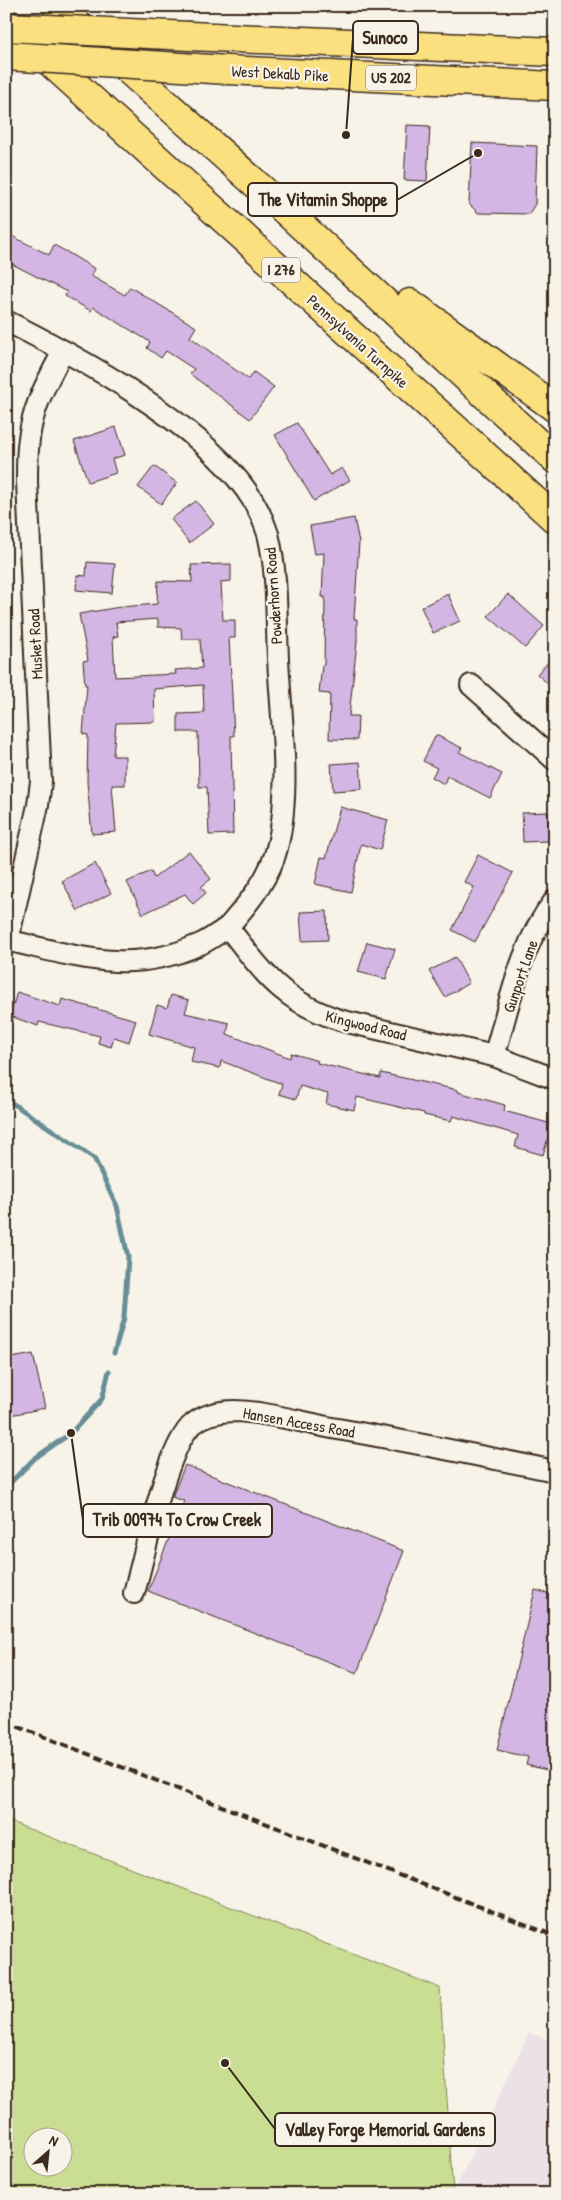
<svg xmlns="http://www.w3.org/2000/svg" width="561" height="2200" font-family="'Patrick Hand',sans-serif">
<style>
.built{fill:#ece1e7}
.green{fill:#c9de93;stroke:#828458;fill-rule:evenodd}
.lines{fill:none;stroke-linecap:round;stroke-linejoin:round}
.stream{stroke:#678e95;stroke-width:5}
.building{fill:#d3b6e4;stroke:#3b2a1e;fill-rule:evenodd}
.minor-casing{stroke:#3b2a1e;stroke-width:24}
.highway-casing{stroke:#3b2a1e;stroke-width:31}
.minor{stroke:#f7f3e8;stroke-width:20}
.highway{stroke:#fbe080;stroke-width:28}
.rail{stroke:#3b2a1e;stroke-width:4;stroke-dasharray:8 4;stroke-linecap:butt}
.highway-bridge-casing{stroke:#3b2a1e;stroke-width:31;stroke-linecap:butt}
.highway-bridge{stroke:#fbe080;stroke-width:28}
.labels{text-anchor:middle;stroke-width:4.5;stroke-linejoin:round;paint-order:stroke}
.shield{fill:#f7f3e8;stroke:#73665b;stroke-width:1}
.shield-label{font-size:15px;font-weight:bold;fill:#3b2a1e}
.street-label{font-size:16px;fill:#3b2a1e;stroke:#f7f3e8}
.leader{fill:none;stroke:#3b2a1e;stroke-width:2}
.callout-dot{fill:#3b2a1e;stroke:#f7f3e8;stroke-width:2}
.callout{fill:#f7f3e8;stroke:#3b2a1e;stroke-width:2}
.callout-label{font-size:18px;text-anchor:middle;font-weight:bold;fill:#3b2a1e}
</style>
<rect width="100%" height="100%" fill="#f7f3e8"/>
<filter id="ink" filterUnits="userSpaceOnUse"><feTurbulence type="fractalNoise" baseFrequency=".02" numOctaves="2"/><feDisplacementMap in="SourceGraphic" scale="10" xChannelSelector="R" yChannelSelector="G"/><feConvolveMatrix kernelMatrix="1 2 1 2 8 2 1 2 1" color-interpolation-filters="sRGB"/></filter>
<g filter="url(#ink)">
<path class="built" d="M529,2033L555,2042V2194H453Z"/>
<path class="green" d="M6,1820L440,1988L453,2194H6ZM32,2138H62V2168H32Z"/>
<g class="lines">
<g class="stream">
<path d="M6,1099L94,1158L117,1206L128,1257L124,1318L114,1353"/>
<path d="M6,1487L35,1458L71,1433L102,1399L109,1371"/>
</g>
</g>
<g class="building">
<path d="M407,125L430,126L427,181L404,180Z"/>
<path d="M472,143L537,146L535,204L529,214L478,213L469,204Z"/>
<path d="M6,233L49,255L54,245L67,252L95,269L91,276L125,295L130,287L196,327L190,337L248,379L254,372L274,387L250,419L190,374L194,369L166,351L161,358L147,348L150,342L93,307L91,311L65,296L67,292L6,261Z"/>
<path d="M297,423L330,475L342,468L350,480L314,501L275,435Z"/>
<path d="M116,427L125,455L112,459L116,473L88,482L74,441Z"/>
<path d="M154,466L177,483L161,504L138,487Z"/>
<path d="M196,501L214,524L189,543L171,519Z"/>
<path d="M354,518L359,542L354,619H357V642L349,716H358L357,740L329,739L330,694L319,693L322,665H324L325,597H322L324,553L315,554L310,526Z"/>
<path d="M87,562L115,564L112,593L76,590L77,575L86,576Z"/>
<path d="M231,564V581L221,582L223,620H235V638H229L234,736H231L233,834L209,835L207,787H199L198,732H178V714L204,713L203,685L154,689L155,722L116,723L113,756H125V785H112L116,832L92,834L87,782L88,735L83,734L87,685H85L83,661L88,660L79,614L120,607L157,604L158,581L192,582L191,565ZM158,619V627L181,628L182,639H200L202,668L175,670L176,674L115,677L113,637L118,636L116,622Z"/>
<path d="M448,594L460,621L433,633L421,607Z"/>
<path d="M508,594L544,626L525,648L488,616Z"/>
<path d="M555,655V690L537,674Z"/>
<path d="M436,735L462,748L459,752L502,774L490,798L447,776L444,784L432,777L437,768L423,761Z"/>
<path d="M360,762L362,789L333,791L331,764Z"/>
<path d="M340,807L388,820L380,850L361,844L351,892L315,884L321,857L326,858Z"/>
<path d="M548,812L549,841L523,842L522,813Z"/>
<path d="M189,851L211,879L201,887L206,893L193,904L185,894L143,914L127,882L151,871L154,878Z"/>
<path d="M478,855L513,873L475,942L452,930L474,887L464,882Z"/>
<path d="M95,863L111,893L78,911L62,881Z"/>
<path d="M327,911L328,940L302,941L300,912Z"/>
<path d="M367,942L395,949L386,979L358,972Z"/>
<path d="M455,957L469,983L445,997L429,971Z"/>
<path d="M17,992L60,1006L62,999L136,1020L129,1042L114,1037L111,1047L98,1043L100,1036L39,1022L38,1026L10,1016Z"/>
<path d="M171,995L189,1000L185,1013L229,1023L227,1034L290,1058L291,1053L318,1061L317,1063L380,1078L381,1073L458,1090V1092L505,1105L504,1111L552,1124L543,1155L515,1147L518,1135L453,1116L451,1121L424,1115V1113L357,1097L354,1110L326,1104L328,1094L300,1086L296,1099L279,1094L282,1084L221,1061L220,1068L191,1062L194,1047L149,1034L157,1005L167,1008Z"/>
<path d="M33,1354L45,1408L6,1416V1359Z"/>
<path d="M185,1465L404,1551L357,1673L148,1591L184,1501L172,1497Z"/>
<path d="M535,1590L555,1595V1772L526,1765L528,1757L497,1750Z"/>
</g>
<g class="lines">
<defs>
<g id="minor">
<path d="M6,321C81,358 197,422 246,490C256,504 263,518 268,534C278,574 276,617 278,659C281,718 293,802 274,858C264,885 246,906 228,927"/>
<path d="M471,685L555,760"/>
<path d="M6,940C77,956 128,976 198,945C209,941 218,933 228,927C264,974 284,1003 343,1021L494,1056L555,1079"/>
<path d="M8,940L38,805L41,781L27,482C27,463 27,445 31,427C36,400 51,375 63,351"/>
<path d="M494,1056C510,1004 520,944 555,900"/>
<path d="M134,1593C144,1558 167,1444 193,1424C205,1414 220,1411 235,1411C267,1412 301,1422 332,1428C407,1441 481,1456 555,1471"/>
</g>
<g id="highway">
<path d="M57,6L266,193L555,459"/>
<path d="M6,22L555,519"/>
<path d="M190,36L555,52"/>
<path d="M228,70L555,86"/>
<path d="M410,303L555,408"/>
</g>
</defs>
<use href="#minor" class="minor-casing"/>
<use href="#highway" class="highway-casing"/>
<use href="#minor" class="minor"/>
<use href="#highway" class="highway"/>
<path class="rail" d="M6,1722L555,1936"/>
<defs>
<g id="highway-bridge">
<path d="M6,27L190,36"/>
<path d="M6,56L228,70"/>
</g>
</defs>
<use href="#highway-bridge" class="highway-bridge-casing"/>
<use href="#highway-bridge" class="highway-bridge"/>
</g>
</g>
<g class="labels">
<g class="shield">
<rect x="366" y="65.5" width="50" height="25" rx="4"/>
<rect x="262" y="257.5" width="38" height="25" rx="4"/>
</g>
<g class="shield-label">
<text x="391" y="83">US 202</text>
<text x="281" y="275">I 276</text>
</g>
<g class="street-label">
<text transform="translate(280 73) rotate(3)" y="6">West Dekalb Pike</text>
<text transform="translate(358 341) rotate(42)" y="6">Pennsylvania Turnpike</text>
<text transform="translate(273 596) rotate(-94)" y="6">Powderhorn Road</text>
<text transform="translate(35 644) rotate(-93)" y="6">Musket Road</text>
<text transform="translate(520 976) rotate(-71)" y="6">Gunport Lane</text>
<text transform="translate(366 1025) rotate(14)" y="6">Kingwood Road</text>
<text transform="translate(299 1422) rotate(10)" y="6">Hansen Access Road</text>
</g>
</g>
<path class="leader" d="M346 135L353 38M478 153L397 200M71 1433L83 1520M225 2063L275 2129"/>
<g class="callout-dot">
<circle cx="346" cy="135" r="5"/>
<circle cx="478" cy="153" r="5"/>
<circle cx="71" cy="1433" r="5"/>
<circle cx="225" cy="2063" r="5"/>
</g>
<g class="callout">
<rect x="353" y="21" width="65" height="33" rx="5"/>
<rect x="248" y="183" width="149" height="33" rx="5"/>
<rect x="83" y="1504" width="189" height="33" rx="5"/>
<rect x="275" y="2113" width="220" height="33" rx="5"/>
</g>
<g class="callout-label">
<text x="385" y="44">Sunoco</text>
<text x="323" y="206">The Vitamin Shoppe</text>
<text x="177" y="1526">Trib 00974 To Crow Creek</text>
<text x="385" y="2136">Valley Forge Memorial Gardens</text>
</g>
<rect width="561" height="2200" fill="none" stroke="#f7f3e8" stroke-width="25"/>
<rect x="12" y="12" width="536" height="2175" fill="none" stroke="#3b2a1e" stroke-width="2" filter="url(#ink)"/>
<g transform="translate(48 2152) rotate(27)"><circle r="24" fill="#f7f3e8" stroke="#aca397"/>
<path d="M0-4L9 19L0 12L-9 19Z" fill="#3b2a1e"/>
<text y="-8" font-size="14" font-weight="bold" text-anchor="middle" fill="#3b2a1e">N</text>
</g>
</svg>
